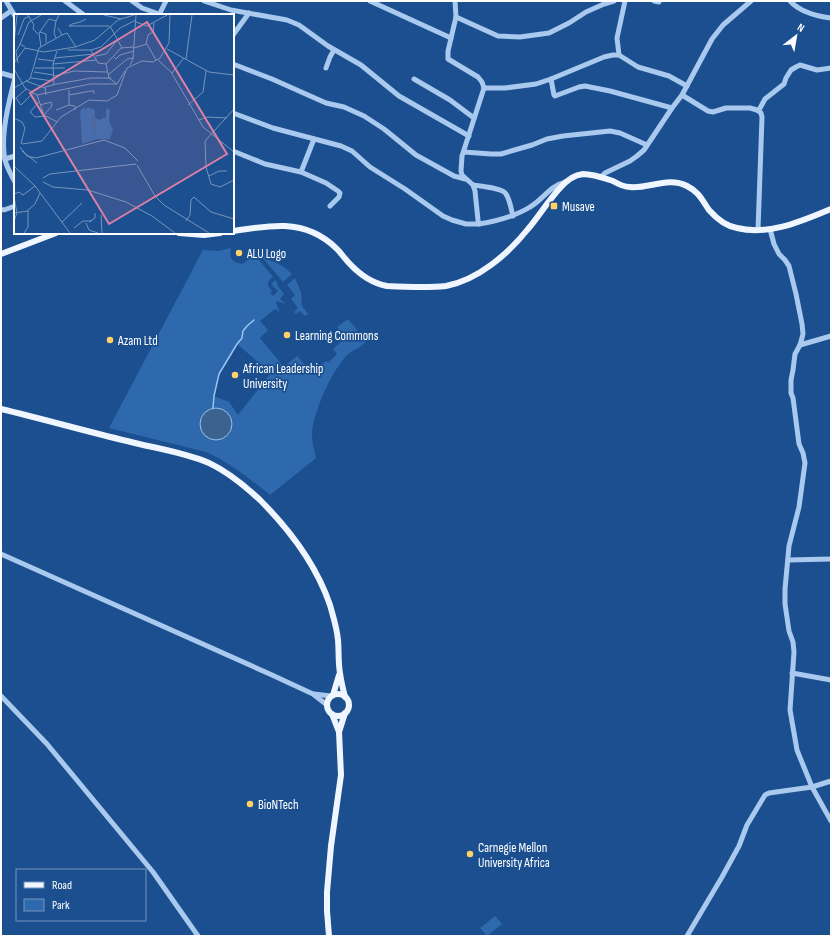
<svg xmlns="http://www.w3.org/2000/svg" width="832" height="937" font-family="'Sofia Sans Condensed',sans-serif">
<style>
.green{fill:#2e69ad;fill-rule:evenodd}
.water{fill:#3c6290;stroke:#9cc4f0}
.lines{fill:none;stroke-linecap:round;stroke-linejoin:round}
.stream{stroke:#9cc4f0;stroke-width:1.5}
.minor{stroke:#a9c9ee;stroke-width:5}
.major{stroke:#f0f6ff;stroke-width:6}
.poi-dot{fill:#ffd166;stroke:#1b4f8f;stroke-width:1.5}
.labels{text-anchor:middle;stroke-width:3.5;stroke-linejoin:round;paint-order:stroke}
.poi-label{font-size:13px;fill:#fff;stroke:#1b4f8f;text-anchor:start}
.inset-river{fill:none;stroke:#3c6290;stroke-width:2}
.inset-road{fill:none;stroke:#7695bc;stroke-width:1}
.view{fill:#dd80a5;fill-opacity:0.15;stroke:#dd80a5;stroke-width:2}
.inset-edge{fill:none;stroke:#fff;stroke-width:2}
</style>
<rect width="100%" height="100%" fill="#1b4f8f"/>
<g class="green">
<path d="M231,248C229,259 232,262 242,264L247,261L249,257L256,258L255,259L256,260L258,259L273,277C269,280 268,281 268,286L272,291L270,293L273,296L278,291L271,284L275,280L278,284L277,285L284,294L280,299L286,304L276,301V302L279,311V312L275,309L260,321L268,330L260,338L284,367L297,356L312,373L326,361L328,363L337,354L333,349L345,338L343,336L344,334L337,327L348,319L366,341C360,348 361,346 354,350C350,352 346,356 343,360C330,375 313,414 312,433C312,442 314,450 316,458L270,495C250,479 230,463 206,452L109,428L203,250L218,251ZM237,344L271,373L238,415L229,402L214,396L219,374ZM211,408C218,407 222,408 227,412L230,433C224,440 218,441 210,439L200,423C201,415 205,412 211,408Z"/>
<path d="M265,254H266V259C278,263 283,265 292,274L283,282L262,257Z"/>
<path d="M295,278L301,292L302,306L308,314L305,316L300,311L296,314L294,312L298,308L291,299L295,295L287,285Z"/>
<path d="M495,916L502,924L487,936L480,928Z"/>
</g>
<circle class="water" cx="216" cy="424" r="16"/>
<g class="lines">
<path class="stream" d="M213,408L214,396L219,374L237,344L242,338L243,331L247,326L254,320"/>
<g class="minor">
<path d="M6,1L15,16"/>
<path d="M65,1L84,15"/>
<path d="M132,1L142,8L159,14"/>
<path d="M204,1L231,10L287,20L299,25L328,46L361,65L399,96L469,136"/>
<path d="M370,1L451,38"/>
<path d="M455,1L456,17L448,51V59L478,77L482,82L484,88L462,156L461,171L462,175L473,185L475,191L478,220L479,224C497,221 514,217 530,207C544,199 549,186 566,182"/>
<path d="M654,1L659,2"/>
<path d="M790,1C800,12 816,16 831,18"/>
<path d="M159,15L166,1"/>
<path d="M456,17L498,36L520,37L549,33L569,23L586,12L604,4L614,1"/>
<path d="M1,18L11,11"/>
<path d="M233,35L249,13"/>
<path d="M619,55L617,38L625,1"/>
<path d="M233,64L272,79L326,103L344,107L364,116L384,129L416,155L454,176L465,179"/>
<path d="M326,68L330,57L334,50"/>
<path d="M1,73L15,77"/>
<path d="M15,78C9,101 0,136 5,160C7,167 11,175 15,182"/>
<path d="M414,79L450,100L474,118"/>
<path d="M551,79L554,95L555,96L579,87L585,86L610,91L672,108"/>
<path d="M484,88H505L536,84L551,79L604,57L613,55H619L638,67L669,76L687,86"/>
<path d="M682,95L708,111L713,112L726,108H750L757,110L761,113L762,117L758,230"/>
<path d="M757,110H759L765,99L784,84L786,78L791,70L796,67L800,65L817,70L831,68"/>
<path d="M233,113L273,128L341,146L352,151L370,167L405,189L443,216L452,220L466,224H479"/>
<path d="M233,151L265,164L301,172L326,183L338,191L340,193L339,197L330,206"/>
<path d="M464,152L491,154H501L532,145L547,139L563,136L610,131L620,133L647,145"/>
<path d="M5,159L15,156"/>
<path d="M301,172L314,139"/>
<path d="M601,177L605,173L630,161L637,156L644,150L672,108L682,95L712,39L723,25L751,1"/>
<path d="M473,185C480,186 503,188 506,194C510,200 511,209 513,216"/>
<path d="M1,209L4,210L15,206"/>
<path d="M770,229L774,244L779,254L785,260L789,266L796,294L802,324L803,334L802,338L800,345L795,354L793,370L791,380V393L793,398L799,444L803,453L805,463L799,507L789,546L785,589V604L789,631L793,642L794,652L790,710L797,750L812,787L831,821"/>
<path d="M800,345L831,336"/>
<path d="M1,554L272,675L313,694L327,705"/>
<path d="M788,560L831,559"/>
<path d="M792,673L831,680"/>
<path d="M314,694L331,696"/>
<path d="M1,696L47,744L153,872L198,936"/>
<path d="M687,936L722,877L739,846L747,825L765,795L769,793L812,787L831,781"/>
</g>
<g class="major">
<path d="M233,231C249,229 269,225 285,226C304,227 323,235 337,249C341,253 345,259 349,263C360,275 371,283 387,286C405,287 428,288 446,286C478,280 508,254 528,229C539,216 548,201 560,188C566,181 574,175 583,174C593,174 604,178 613,181C618,184 624,187 630,187C649,189 668,176 687,186C699,192 702,200 709,210C716,218 726,226 737,228C769,236 802,221 831,209"/>
<path d="M179,233L204,235L220,233"/>
<path d="M1,254L56,233"/>
<path d="M1,409C43,419 85,431 127,441C153,448 184,452 209,463C228,472 244,485 260,500C290,530 316,564 330,605C333,616 337,628 338,640C339,651 338,662 340,673C341,681 343,689 345,697"/>
<circle cx="338" cy="705" r="11"/>
<path d="M333,695L339,675"/>
<path d="M339,732L345,713"/>
<path d="M329,936L327,911V892L331,846L341,775L339,732L332,714"/>
</g>
</g>
<g class="poi-dot">
<rect x="550" y="202" width="8" height="8" rx="2"/>
<circle cx="239" cy="253" r="4"/>
<circle cx="287" cy="335" r="4"/>
<circle cx="110" cy="340" r="4"/>
<circle cx="235" cy="375" r="4"/>
<circle cx="250" cy="804" r="4"/>
<circle cx="470" cy="854" r="4"/>
</g>
<g class="labels">
<g class="poi-label">
<text x="562" y="211">Musave</text>
<text x="247" y="258">ALU Logo</text>
<text x="295" y="340">Learning Commons</text>
<text x="118" y="345">Azam Ltd</text>
<text x="243" y="373">African Leadership<tspan x="243" dy="15">University</tspan></text>
<text x="258" y="809">BioNTech</text>
<text x="478" y="852">Carnegie Mellon<tspan x="478" dy="15">University Africa</tspan></text>
</g>
</g>
<g transform="translate(14 14)">
<rect width="220" height="220" fill="#1b4f8f"/>
<path d="M71,93V96L74,93L81,96V104L87,106L88,104H92V94L96,96L95,107L99,116L96,125H83L68,130L66,97Z" fill="#2e69ad"/>
<path class="inset-river" d="M79,102L81,118"/>
<path class="inset-road" d="M14,1L20,11L19,15L24,20M90,1L107,5M72,5L66,8L58,10L55,12H95M122,8L133,12L153,1M96,12L108,34M26,18L32,20V29M4,21L10,5L15,2M48,21L53,19L62,33M42,24L40,19L42,7M0,29L3,1M6,30L15,8L27,1M132,30L134,21L139,18L140,9M27,33L25,19L35,5L42,7L45,1M120,34L133,30L142,46M153,35L195,58L220,61M54,36H77L84,49L92,50L95,64L103,70L111,57M77,36L87,33L106,14L122,6M82,42L92,40L104,25L109,23M100,43L102,45L106,41L120,37M41,44L80,40M24,45L40,47M172,45L178,1M144,46L157,58L189,113L220,138M0,49L11,34L30,38L61,33L81,26L104,6L120,1M4,49L2,38L6,30L11,33M39,50L83,46M92,50L107,34L120,33M116,51L119,45L122,1M21,54H51M0,55L11,74L23,81L30,101L43,108M20,58L39,61M158,59L170,44M94,61L113,45L119,44M40,62L60,57L93,58M17,64L39,67M12,67L31,74M40,71L39,50L43,37M0,74L16,65L25,34L48,21L44,14M23,81L76,70H103M32,81L31,73L43,70L77,64H97M55,81L77,77H80V80M2,84L7,91L19,79M0,86L12,75M25,88L16,98L21,103L31,102M26,91L37,88L38,92L30,101M55,91V76M174,91L189,78L192,57M220,95L191,127L192,153L197,170L206,173L220,166M42,96L55,91L61,92V96M0,104L8,108L11,114L7,130M185,106L193,103L213,104M8,130L28,127L47,103L75,86L93,87L103,81L113,54L128,47L139,48L146,44L155,29L156,1M6,133L13,142L22,144L90,126L111,134L124,147M8,137L23,149M123,151L141,182L150,191L195,219M0,152L21,172L56,219M195,162L205,157H213M29,164L36,160L122,150M29,168L39,173L74,176L112,188L138,202L161,219M0,180L5,178L9,181L21,172M0,183L3,199L0,207M13,197L21,190L26,179M0,199L14,197V213L10,219M87,201L88,219M172,207L176,201L177,186L180,183L197,198L220,205M48,208L68,189M75,208L81,204V199M72,209L75,216L84,219M60,214L69,207H78"/>
<path class="view" d="M133,8L213,140L95,210L16,79Z"/>
<rect width="220" height="220" class="inset-edge"/>
</g>
<rect width="832" height="937" fill="none" stroke="#ffffff" stroke-width="4"/>
<rect x="16" y="869" width="130" height="52" fill="#1b4f8f" stroke="#7695bc"/>
<rect x="24" y="882" width="20" height="6" fill="#f0f6ff" stroke="#7695bc"/>
<text x="52" y="889" font-size="12" fill="#ffffff">Road</text>
<rect x="24" y="899" width="20" height="12" fill="#2e69ad" stroke="#7695bc"/>
<text x="52" y="909" font-size="12" fill="#ffffff">Park</text>
<g transform="translate(796 36) rotate(31)" stroke="#1b4f8f" stroke-width="3" paint-order="stroke">
<path d="M0-3L7 15L0 10L-7 15Z" fill="#ffffff"/>
<text y="-6" font-size="11" font-weight="bold" text-anchor="middle" fill="#ffffff">N</text>
</g>
</svg>
